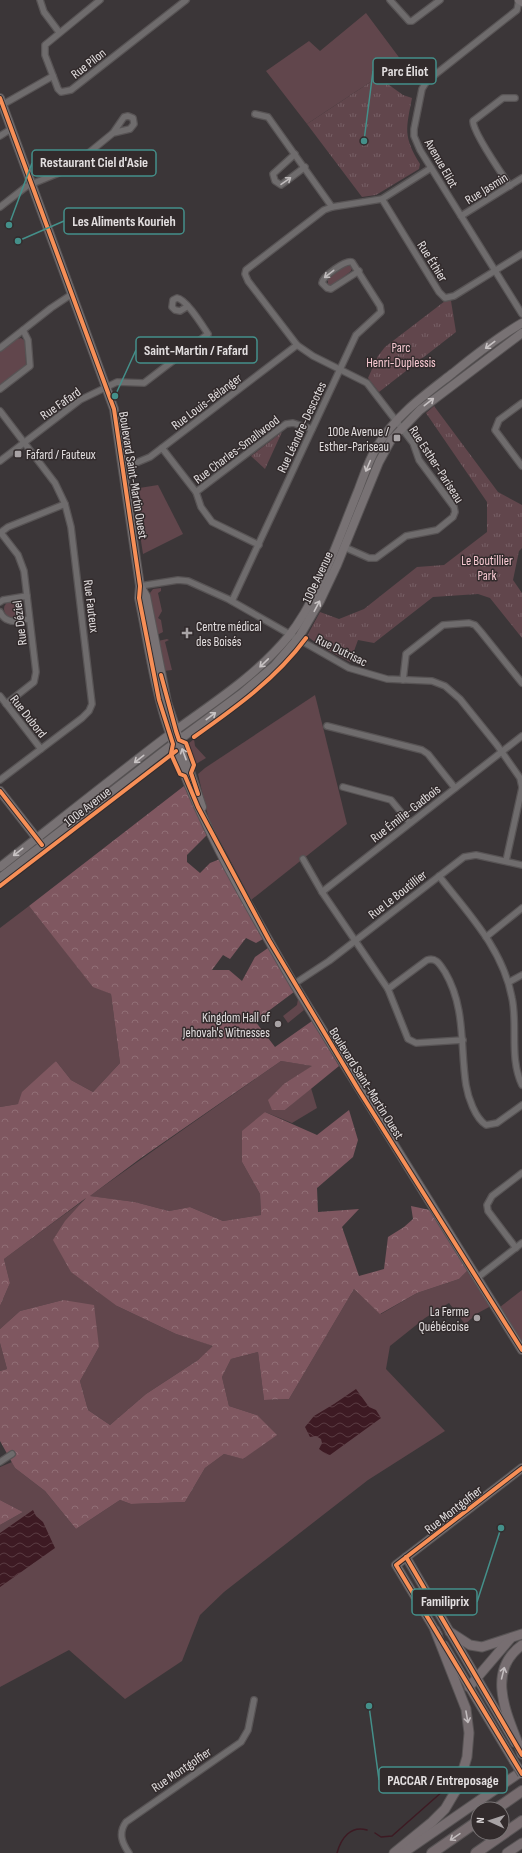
<svg xmlns="http://www.w3.org/2000/svg" width="522" height="1853" font-family="'Sofia Sans Condensed',sans-serif">
<style>
.grass{fill:#61464c}
.forest{fill:url(#forest-crowns)}
.park{fill:url(#park-tufts)}
.water{fill:url(#water-waves)}
.lines{fill:none;stroke-linecap:round;stroke-linejoin:round}
.stream{stroke:#3d1a23;stroke-width:1.5}
.street-casing{stroke:#585455;stroke-width:8}
.secondary-casing{stroke:#585455;stroke-width:10}
.primary-casing{stroke:#585455;stroke-width:11}
.highway-casing{stroke:#585455;stroke-width:12}
.street{stroke:#6f6c6d;stroke-width:5.5}
.secondary{stroke:#787274;stroke-width:8}
.primary{stroke:#776e71;stroke-width:9}
.highway{stroke:#776c6f;stroke-width:10}
.secondary-bridge-casing{stroke:#585455;stroke-width:10;stroke-linecap:butt}
.secondary-bridge{stroke:#787274;stroke-width:8}
.cycleway-casing{stroke:#322b2c;stroke-width:6}
.cycleway{stroke:#f78f57;stroke-width:4}
.oneway{stroke:#c0bcbd}
.oneway2{stroke:#c8c3c4}
.oneway3{stroke:#c2bcbe}
.oneway4{stroke:#c2bcbd}
.poi-dot{fill:#a8a3a5;stroke:#322b2c;stroke-width:1.5}
.labels{text-anchor:middle;stroke-width:3;stroke-linejoin:round;paint-order:stroke}
.street-label{font-size:13px;fill:#e2dedf;stroke:#322b2c}
.park-label{font-size:13px;fill:#f9cad3;stroke:#322b2c}
.poi-label{font-size:13px;fill:#e2dedf;stroke:#322b2c;text-anchor:end}
.leader{fill:none;stroke:#44908a;stroke-width:1.5}
.callout-dot{fill:#44908a;stroke:#322b2c;stroke-width:1.5}
.callout{fill:#322b2c;stroke:#44908a;stroke-width:1.5}
.callout-label{font-size:14px;text-anchor:middle;font-weight:bold;fill:#e2dedf}
</style>
<defs>
<pattern id="forest-crowns" width="20" height="18" patternUnits="userSpaceOnUse"><rect width="20" height="18" fill="#7f5760"/><path d="M2 6a3 3 0 1 1 6 0M12 15a3 3 0 1 1 6 0" fill="none" stroke="#916f76"/></pattern>
<pattern id="park-tufts" width="24" height="20" patternUnits="userSpaceOnUse"><rect width="24" height="20" fill="#61464c"/><path d="M3 7l-1-3M5 7V3M7 7l1-3M15 17l-1-3M17 17v-4M19 17l1-3" fill="none" stroke="#776065"/></pattern>
<pattern id="water-waves" width="16" height="10" patternUnits="userSpaceOnUse"><rect width="16" height="10" fill="#3d1a23"/><path d="M0 5q4-4 8 0t8 0" fill="none" stroke="#593b42"/></pattern>
</defs>
<rect width="100%" height="100%" fill="#3b3638"/>
<g class="grass">
<path d="M366,13L401,60L378,77L307,124L266,71L309,41L320,51Z"/>
<path d="M346,265H351L352,268L351,271L333,285H328V279Z"/>
<path d="M21,338L25,341L26,365L0,385V352L17,339Z"/>
<path d="M158,485L183,534L143,554L133,489Z"/>
<path d="M161,588V591L158,593L162,611L158,618L161,620L163,632L157,635L150,593L153,589Z"/>
<circle cx="13" cy="609" r="9"/>
<path d="M167,639L169,640L165,642L172,670L164,671L158,641Z"/>
<path d="M315,695L347,824L251,900L210,822L206,809L198,774L205,768Z"/>
<path d="M194,739L195,746L206,758L196,764L188,744Z"/>
<path d="M126,772L111,788L49,836L47,833Z"/>
<path d="M29,906L93,986L111,994L120,1063L93,1092L71,1080L56,1061L18,1104L0,1107V928Z"/>
<path d="M298,999L304,1010L288,1023L283,1016L297,1005Z"/>
<path d="M281,1061L313,1066L285,1083V1110L311,1088L317,1108L292,1123L265,1112L242,1162L260,1194L261,1215L223,1221L190,1207L169,1211L135,1202L89,1196L117,1306L176,1334L214,1346L198,1360L146,1394L110,1425L88,1410L80,1381L99,1347L63,1300L20,1311L0,1329V1306L10,1283L4,1259C95,1191 188,1126 281,1061Z"/>
<path d="M468,1270L491,1306L478,1313L465,1324L449,1303L425,1318L390,1346L386,1369L445,1431L368,1480L224,1592L200,1615L182,1661L125,1699L69,1650L0,1687V1525L23,1512L0,1500V1467L12,1462L15,1468L45,1491L76,1529L120,1500L131,1504L185,1502L205,1468L224,1454L244,1459L257,1415L229,1406L222,1377L231,1359L258,1352L264,1400L289,1399L354,1289L381,1314L417,1293L459,1279Z"/>
<path d="M522,1290V1343L500,1307Z"/>
<path d="M0,1343L7,1369L0,1371Z"/>
</g>
<g class="forest">
<path d="M184,786L207,835L187,855V862L200,873L210,863L220,859L263,939L256,943L246,938L230,959L223,955L212,970H229L242,981L255,957L268,948L294,992L255,1021L275,1047L312,1021L339,1066L285,1110H272L268,1100L285,1083L312,1066L281,1061L141,1158L90,1196L135,1202L169,1211L190,1207L223,1221L261,1215L260,1194L242,1162V1131L265,1112L317,1135L349,1110L358,1140L353,1157L317,1188L318,1212L359,1209L342,1227L359,1276L384,1269L388,1237L404,1227L413,1219L411,1206L430,1210L468,1270L459,1279L417,1293L380,1314L354,1289L289,1399L264,1400L258,1352L231,1359L222,1377L229,1406L257,1415L277,1435L243,1459L224,1454L205,1468L185,1502L131,1504L120,1500L76,1529L45,1491L15,1468L0,1441V1371L7,1369L0,1343V1329L20,1311L63,1300L94,1305L99,1347L80,1381L88,1410L110,1425L146,1394L198,1360L213,1346L176,1334L117,1306L71,1272L53,1240L65,1221L86,1198L4,1259L10,1283L0,1306V1107L18,1104L22,1092L56,1061L71,1080L93,1092L120,1063L111,994L93,987L29,906Z"/>
<path d="M0,1500L23,1512L0,1525Z"/>
</g>
<g class="park">
<path d="M378,77L403,95L412,98C406,129 403,136 420,164L419,169L376,195L362,197L307,124Z"/>
<path d="M445,301H451L456,332L379,392L368,378L378,356L385,347Z"/>
<path d="M434,406L498,492L522,505V548L519,551L513,580L522,593V638L490,598L478,594L433,597L374,643L358,640L350,662L320,646L307,636L320,612L339,619L364,609L417,567L444,565L487,532V502L426,413Z"/>
<path d="M282,432L265,469L251,456Z"/>
</g>
<g class="water">
<path d="M356,1389L369,1407L376,1410L381,1418L330,1455L326,1454L319,1449L322,1443L321,1439L316,1436L310,1437L305,1427L314,1416L334,1404Z"/>
<path d="M33,1510L36,1516L43,1522L55,1548L0,1587V1533Z"/>
</g>
<g class="lines">
<g class="stream">
<path d="M375,1833L381,1837L392,1836L443,1791"/>
<path d="M337,1853C341,1838 351,1825 367,1830"/>
</g>
<defs>
<g id="street">
<path d="M40,0L44,12L59,32"/>
<path d="M100,0L45,45V55L58,89L61,92L71,90L186,0"/>
<path d="M390,0L409,21H412L440,0"/>
<path d="M519,0L517,10L427,81L422,89L414,129V136L420,150L522,314"/>
<path d="M2,105L53,76"/>
<path d="M255,114L268,117L332,207"/>
<path d="M0,136L11,129"/>
<path d="M295,154L273,174L275,181L281,185L305,167"/>
<path d="M510,186C502,174 473,133 473,121L503,98H515"/>
<path d="M382,199L439,292L445,298L454,296L522,254"/>
<path d="M0,207L27,186L61,172L75,164L113,133L124,117L128,116L133,118L134,124L130,129L113,133"/>
<path d="M461,216L522,178"/>
<path d="M0,348L51,308L72,294"/>
<path d="M0,389L30,366L28,340L23,330"/>
<path d="M522,403L499,420L495,430L522,466"/>
<path d="M0,411L55,483L65,504L71,527L92,704L89,711L82,718L0,780"/>
<path d="M162,448L196,492L201,507L212,522L259,545"/>
<path d="M0,461L80,400L117,382L144,383L208,334C202,325 186,299 177,298L173,300L172,307L175,310L180,311L188,306"/>
<path d="M123,464L138,462L150,457L297,345"/>
<path d="M196,492L286,424L293,423L312,429"/>
<path d="M0,533L8,527L65,504"/>
<path d="M1,533L18,555L24,571L36,672L34,682L6,704"/>
<path d="M344,547L369,558H376L406,536L437,530L453,517L455,512L454,507L419,460L413,443L367,383L313,356L297,345L248,281L245,274L246,270L324,210L332,207L382,199L431,168"/>
<path d="M140,586L178,580L188,581L228,599L349,668L387,679L432,681L445,686L460,699L497,745L520,778L522,787"/>
<path d="M232,601L356,335L381,312L380,306L352,262C345,260 323,276 322,283L327,288L331,289L359,271"/>
<path d="M0,602L3,600L27,596"/>
<path d="M0,612C6,625 18,621 29,619"/>
<path d="M403,680L406,654L443,625L469,623L475,625L481,632L522,683"/>
<path d="M0,696L41,749"/>
<path d="M327,726L422,750L428,754L455,788"/>
<path d="M343,787L391,800L410,823"/>
<path d="M303,859L322,892L388,989L408,1039L416,1043L463,1040"/>
<path d="M506,861L522,788"/>
<path d="M439,876C468,913 503,949 512,998C518,1026 509,1058 522,1085"/>
<path d="M322,892L522,736"/>
<path d="M486,937L522,908"/>
<path d="M509,982L522,975"/>
<path d="M294,984L329,961L464,857L476,855L522,865"/>
<path d="M388,989L427,960C437,957 440,965 445,972C466,1008 460,1046 466,1085C468,1097 475,1118 486,1125L497,1123L522,1105"/>
<path d="M516,1248L488,1211L487,1205L492,1196L522,1173"/>
<path d="M477,1278L522,1243"/>
<path d="M0,1462L12,1454"/>
<path d="M129,1853C122,1843 118,1833 126,1822L241,1742L248,1730L254,1700"/>
</g>
<g id="secondary">
<path d="M519,0L522,2"/>
<path d="M0,98L114,409L140,586L139,598C148,641 154,686 168,728C196,818 247,903 294,984L522,1350"/>
<path d="M140,586L146,596L167,702L202,807"/>
<path d="M0,791L39,841"/>
<path d="M0,867C55,824 110,780 165,738C208,706 253,679 288,637C319,599 339,537 358,491C364,475 369,459 378,445C396,415 426,394 453,373C475,355 498,337 522,323"/>
<path d="M0,878L164,751L241,694L274,666L299,637L320,601L337,565L379,462L391,440L420,410L522,333"/>
<path d="M406,1557L515,1743"/>
<path d="M438,1635L396,1565L522,1468"/>
<path d="M444,1645L513,1760"/>
</g>
<g id="primary">
<path d="M450,1632L470,1645L482,1647L522,1634"/>
<path d="M469,1687L510,1639"/>
<path d="M522,1754C510,1720 483,1673 522,1645"/>
<path d="M394,1853L432,1822L445,1809L458,1787L467,1757L469,1733L466,1709L435,1630"/>
<path d="M403,1853L522,1771"/>
<path d="M507,1853L522,1843"/>
</g>
<g id="highway">
<path d="M496,1809L522,1791"/>
<path d="M432,1853L478,1821"/>
<path d="M476,1853L522,1821"/>
</g>
</defs>
<use href="#street" class="street-casing"/>
<use href="#secondary" class="secondary-casing"/>
<use href="#primary" class="primary-casing"/>
<use href="#highway" class="highway-casing"/>
<use href="#street" class="street"/>
<use href="#secondary" class="secondary"/>
<use href="#primary" class="primary"/>
<use href="#highway" class="highway"/>
<defs>
<path id="secondary-bridge" d="M513,1760L522,1774"/>
</defs>
<use href="#secondary-bridge" class="secondary-bridge-casing"/>
<use href="#secondary-bridge" class="secondary-bridge"/>
<defs>
<g id="cycleway">
<path d="M0,98L114,409L140,586L139,598L159,700L173,744L171,754L180,774L185,776L198,807L269,940L358,1089L522,1350"/>
<path d="M161,675L176,731L179,740L186,743L194,765L191,773L198,794"/>
<path d="M194,737C235,708 276,679 306,638"/>
<path d="M0,791L42,845"/>
<path d="M0,886L176,751"/>
<path d="M522,1468L396,1565L522,1774"/>
<path d="M406,1557L522,1755"/>
</g>
</defs>
<use href="#cycleway" class="cycleway-casing"/>
<use href="#cycleway" class="cycleway"/>
</g>
<defs><path id="oneway-shaft" d="M-6 0H5M1.5-3L5.5 0L1.5 3" fill="none" stroke-width="1.6" stroke-linecap="round" stroke-linejoin="round"/></defs>
<g class="oneway">
<use href="#oneway-shaft" transform="translate(286 181) rotate(-35)"/>
<use href="#oneway-shaft" transform="translate(329 274) rotate(142)"/>
</g>
<g class="oneway2">
<use href="#oneway-shaft" transform="translate(490 345) rotate(143)"/>
<use href="#oneway-shaft" transform="translate(429 402) rotate(-38)"/>
<use href="#oneway-shaft" transform="translate(368 466) rotate(113)"/>
<use href="#oneway-shaft" transform="translate(317 606) rotate(-62)"/>
<use href="#oneway-shaft" transform="translate(264 663) rotate(136)"/>
<use href="#oneway-shaft" transform="translate(211 716) rotate(-37)"/>
<use href="#oneway-shaft" transform="translate(184 754) rotate(-110)"/>
<use href="#oneway-shaft" transform="translate(139 759) rotate(142)"/>
<use href="#oneway-shaft" transform="translate(18 852) rotate(142)"/>
</g>
<g class="oneway3">
<use href="#oneway-shaft" transform="translate(503 1673) rotate(-76)"/>
<use href="#oneway-shaft" transform="translate(467 1717) rotate(80)"/>
</g>
<use class="oneway4" href="#oneway-shaft" transform="translate(455 1837) rotate(146)"/>
<g class="poi-dot">
<rect x="393" y="434" width="8" height="8" rx="2"/>
<rect x="14" y="450" width="8" height="8" rx="2"/>
<path d="M185 627h4v4h4v4h-4v4h-4v-4h-4v-4h4z"/>
<circle cx="278" cy="1024" r="4"/>
<circle cx="477" cy="1318" r="4"/>
</g>
<g class="labels">
<g class="street-label">
<text transform="translate(88 63) rotate(-38)" y="5">Rue Pilon</text>
<text transform="translate(442 163) rotate(60)" y="5">Avenue Eliot</text>
<text transform="translate(486 188) rotate(-32)" y="5">Rue Jasmin</text>
<text transform="translate(433 261) rotate(58)" y="5">Rue Éthier</text>
<text transform="translate(206 401) rotate(-37)" y="5">Rue Louis-Bélanger</text>
<text transform="translate(60 403) rotate(-35)" y="5">Rue Fafard</text>
<text transform="translate(301 427) rotate(-65)" y="5">Rue Léandre-Descotes</text>
<text transform="translate(236 449) rotate(-37)" y="5">Rue Charles-Smallwood</text>
<text transform="translate(437 464) rotate(57)" y="5">Rue Esther-Pariseau</text>
<text transform="translate(134 475) rotate(81)" y="5">Boulevard Saint-Martin Ouest</text>
<text transform="translate(317 577) rotate(-65)" y="5">100e Avenue</text>
<text transform="translate(92 606) rotate(83)" y="5">Rue Fauteux</text>
<text transform="translate(19 623) rotate(-97)" y="5">Rue Déziel</text>
<text transform="translate(342 650) rotate(26)" y="5">Rue Dutrisac</text>
<text transform="translate(29 716) rotate(52)" y="5">Rue Dubord</text>
<text transform="translate(87 806) rotate(-38)" y="5">100e Avenue</text>
<text transform="translate(405 813) rotate(-38)" y="5">Rue Émilie-Gadbois</text>
<text transform="translate(397 894) rotate(-38)" y="5">Rue Le Boutillier</text>
<text transform="translate(367 1083) rotate(58)" y="5">Boulevard Saint-Martin Ouest</text>
<text transform="translate(453 1509) rotate(-38)" y="5">Rue Montgolfier</text>
<text transform="translate(181 1769) rotate(-34)" y="5">Rue Montgolfier</text>
</g>
<g class="park-label">
<text x="401" y="352">Parc<tspan x="401" dy="15">Henri-Duplessis</tspan></text>
<text x="487" y="565">Le Boutillier<tspan x="487" dy="15">Park</tspan></text>
</g>
<g class="poi-label">
<text x="389" y="436">100e Avenue /<tspan x="389" dy="15">Esther-Pariseau</tspan></text>
<text x="26" y="459" text-anchor="start">Fafard / Fauteux</text>
<text x="196" y="631" text-anchor="start">Centre médical<tspan x="196" dy="15">des Boisés</tspan></text>
<text x="270" y="1022">Kingdom Hall of<tspan x="270" dy="15">Jehovah's Witnesses</tspan></text>
<text x="469" y="1316">La Ferme<tspan x="469" dy="15">Québécoise</tspan></text>
</g>
</g>
<path class="leader" d="M364 141L373 71M9 225L32 163M18 241L64 221M115 396L136 350M501 1528L477 1602M369 1706L379 1780"/>
<g class="callout-dot">
<circle cx="364" cy="141" r="4"/>
<circle cx="9" cy="225" r="4"/>
<circle cx="18" cy="241" r="4"/>
<circle cx="115" cy="396" r="4"/>
<circle cx="501" cy="1528" r="4"/>
<circle cx="369" cy="1706" r="4"/>
</g>
<g class="callout">
<rect x="373" y="58" width="63" height="26" rx="4"/>
<rect x="32" y="150" width="124" height="26" rx="4"/>
<rect x="64" y="208" width="120" height="26" rx="4"/>
<rect x="136" y="337" width="121" height="26" rx="4"/>
<rect x="412" y="1589" width="65" height="26" rx="4"/>
<rect x="379" y="1767" width="128" height="26" rx="4"/>
</g>
<g class="callout-label">
<text x="405" y="76">Parc Éliot</text>
<text x="94" y="167">Restaurant Ciel d'Asie</text>
<text x="124" y="226">Les Aliments Kourieh</text>
<text x="196" y="355">Saint-Martin / Fafard</text>
<text x="445" y="1606">Familiprix</text>
<text x="443" y="1785">PACCAR / Entreposage</text>
</g>
<g transform="translate(490 1821) rotate(273)"><circle r="19" fill="#322b2c" stroke="#787374"/>
<path d="M0-3L7 15L0 10L-7 15Z" fill="#a8a3a5"/>
<text y="-6" font-size="11" font-weight="bold" text-anchor="middle" fill="#e2dedf">N</text>
</g>
</svg>
